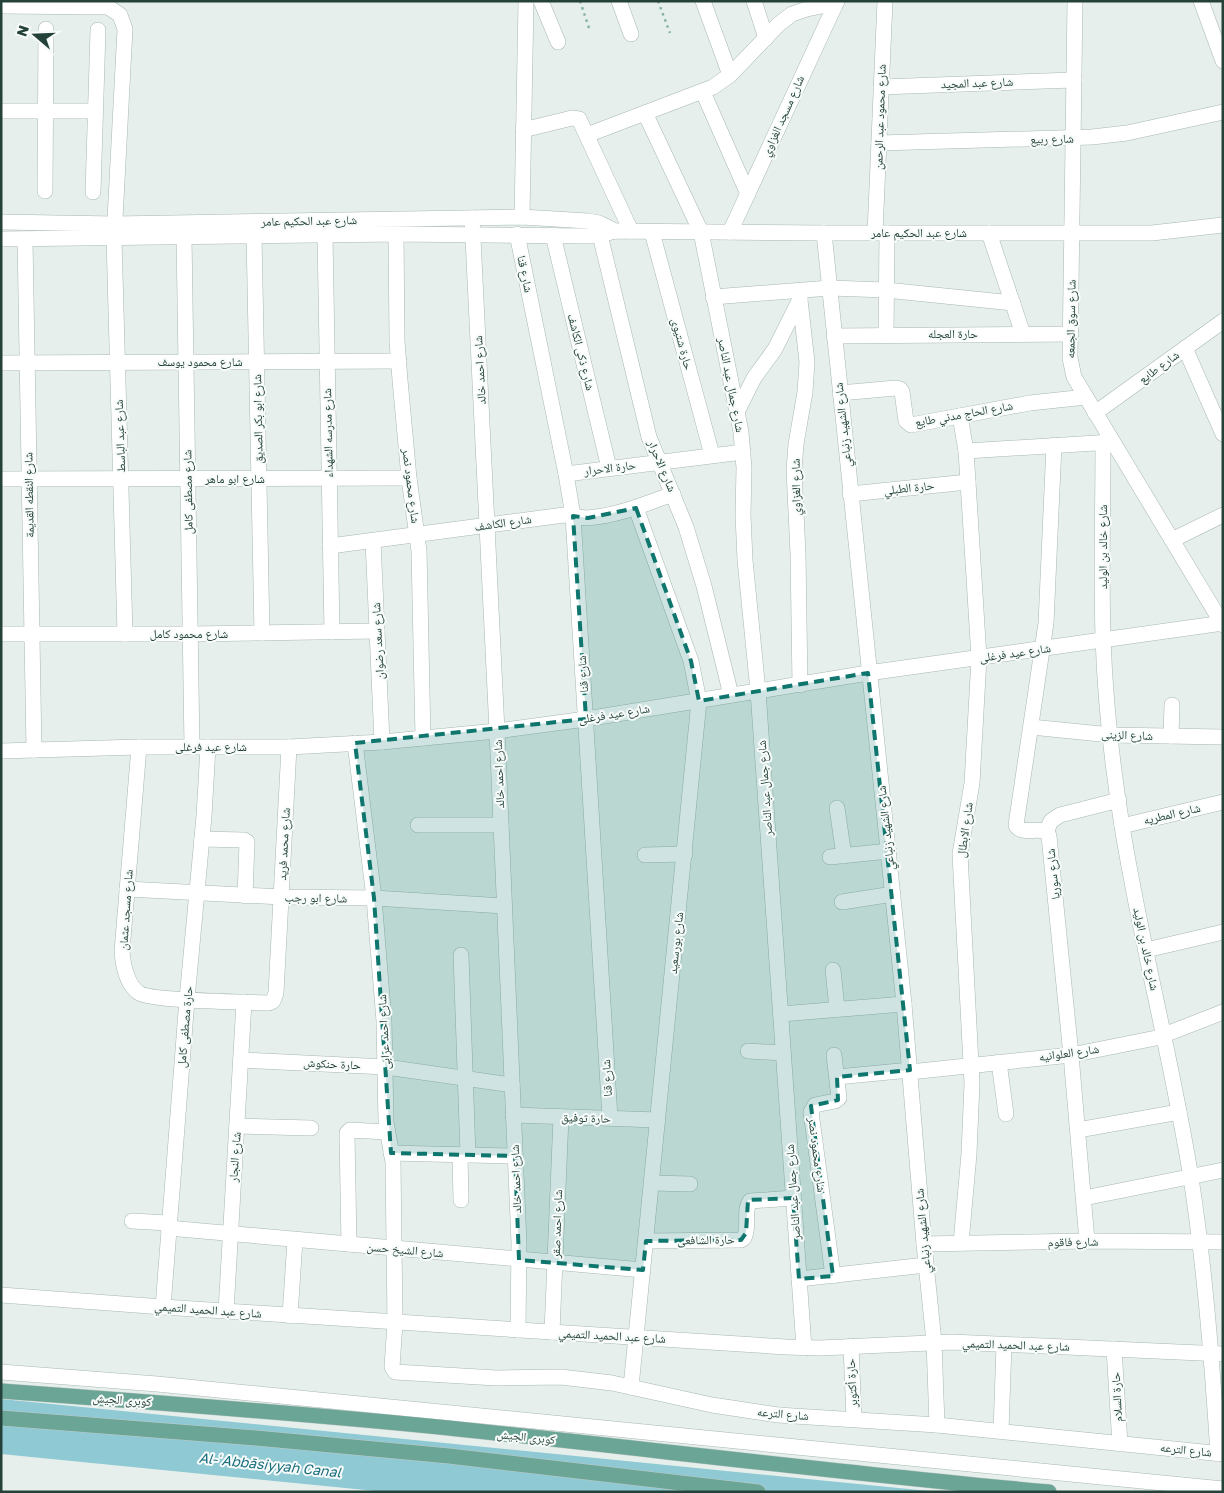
<svg xmlns="http://www.w3.org/2000/svg" width="1224" height="1493" font-family="'Golos Text','Noto Naskh Arabic',sans-serif">
<style>
.water{fill:#8ec9d4}
.lines{fill:none;stroke-linecap:round;stroke-linejoin:round}
.minor-casing{stroke:#a8b8b2;stroke-width:16}
.major-casing{stroke:#c2cac8;stroke-width:16}
.path{stroke:#86b3a5;stroke-width:2.5;stroke-dasharray:2.5 4;stroke-linecap:butt}
.minor{stroke:#fff;stroke-width:15}
.major{stroke:#6aa596;stroke-width:15}
.marked{fill:#0f766e;fill-opacity:0.2;stroke:#0f766e;stroke-width:4;stroke-dasharray:10 6;stroke-linejoin:round}
.labels{text-anchor:middle;stroke-width:4;stroke-linejoin:round;paint-order:stroke}
.street-label{font-size:12px;fill:#24423a;stroke:#f7fbf9}
.water-label{font-size:14px;font-style:italic;fill:#1c6f80;stroke:#f7fbf9}
</style>
<rect width="100%" height="100%" fill="#e6efeb"/>
<path class="water" d="M1,1399L939,1492H386L1,1454Z"/>
<g class="lines">
<defs>
<g id="minor">
<path d="M541,1L558,42"/>
<path d="M619,1L631,34"/>
<path d="M703,1L730,75"/>
<path d="M754,1L766,38"/>
<path d="M1075,1L1070,358L1074,377L1086,397L1223,625"/>
<path d="M1201,1L1223,61"/>
<path d="M1,6L108,7L120,15L125,29L114,238L125,634"/>
<path d="M881,87L1074,80"/>
<path d="M703,92L748,194"/>
<path d="M1,111H95"/>
<path d="M645,113L701,232L741,432L744,468L743,515L745,560L758,691L804,1348"/>
<path d="M523,130L572,118L579,119L631,231"/>
<path d="M587,135L713,87L730,75L779,24L792,14L807,9L836,3"/>
<path d="M879,143L1092,137L1127,133L1223,112"/>
<path d="M45,191L46,29"/>
<path d="M93,192L98,30"/>
<path d="M522,217L526,1"/>
<path d="M472,218L497,731L519,1243L518,1330"/>
<path d="M1,222L115,224L522,217L588,221L599,223L615,231"/>
<path d="M652,232L712,455"/>
<path d="M730,232L837,1"/>
<path d="M824,233L904,1004L924,1244L934,1342L937,1425"/>
<path d="M875,233L885,1"/>
<path d="M989,233L1023,334"/>
<path d="M396,234L397,341L400,380L409,478L419,551L423,738"/>
<path d="M517,234L566,474L573,516L610,1118"/>
<path d="M254,235L262,633"/>
<path d="M325,235L332,632"/>
<path d="M553,235L609,468"/>
<path d="M600,235L649,437L686,527L704,586L731,695"/>
<path d="M184,237L192,747"/>
<path d="M1,239L396,234L589,236L600,235L615,231L824,233H1152L1223,225"/>
<path d="M25,239L34,750"/>
<path d="M799,291L807,362L805,392L796,444L794,470L798,554L800,685"/>
<path d="M713,297L830,288L886,290L1013,303"/>
<path d="M886,335L887,233"/>
<path d="M834,336L1071,334"/>
<path d="M1185,348L1223,434"/>
<path d="M1,363L399,361"/>
<path d="M840,393L896,388L900,389L902,392L906,421L911,425L1030,403L1086,397"/>
<path d="M737,412L754,378L775,349L800,299"/>
<path d="M1095,413L1223,321"/>
<path d="M960,416L966,451L968,482L979,658L972,783L960,854L972,1083L969,1154L961,1243"/>
<path d="M1103,442C1103,507 1101,572 1103,637C1105,700 1112,764 1122,826C1141,944 1172,1060 1191,1178C1205,1269 1212,1362 1218,1454"/>
<path d="M1054,445L1046,623L1016,825L1017,827C1026,836 1042,824 1049,836L1071,1055L1087,1241"/>
<path d="M966,451L1112,442"/>
<path d="M566,474L743,452"/>
<path d="M1,479L409,478"/>
<path d="M850,494L968,482"/>
<path d="M1172,540L1223,515"/>
<path d="M373,541L382,742"/>
<path d="M330,546L564,515C571,515 579,518 587,518C617,516 645,504 673,494"/>
<path d="M1,634H190L377,631"/>
<path d="M1031,727L1111,735L1223,737"/>
<path d="M1171,736L1172,705"/>
<path d="M355,743L374,898L384,1021L386,1122L393,1162L395,1323L392,1367L395,1372L496,1378L561,1377L612,1383L712,1405L778,1415L937,1425L1223,1454"/>
<path d="M139,747L122,951C123,965 127,985 139,993C150,1001 249,1002 269,1003L273,1001L276,993L289,747"/>
<path d="M1,751L139,747H289L382,742L497,731L586,719L868,673L1223,623"/>
<path d="M837,808L844,856"/>
<path d="M418,825H501"/>
<path d="M1122,826L1223,802"/>
<path d="M1046,832L1051,821L1060,815L1119,800"/>
<path d="M202,839L244,840L247,842L245,896"/>
<path d="M645,855L685,854"/>
<path d="M830,857L889,851"/>
<path d="M127,889L281,897L374,898L504,906"/>
<path d="M842,902L893,894"/>
<path d="M1146,950L1223,932"/>
<path d="M461,955L468,1155"/>
<path d="M833,970L837,1009"/>
<path d="M781,1014L904,1004"/>
<path d="M748,1051L783,1053"/>
<path d="M241,1060L386,1067L512,1085"/>
<path d="M999,1062L1006,1114"/>
<path d="M910,1072L1071,1055L1156,1038L1223,1012"/>
<path d="M837,1077L910,1070"/>
<path d="M513,1115L658,1120"/>
<path d="M237,1126L311,1128"/>
<path d="M1078,1130L1179,1112"/>
<path d="M391,1153L515,1156"/>
<path d="M460,1155L461,1200"/>
<path d="M652,1183L690,1184"/>
<path d="M1084,1198L1223,1170"/>
<path d="M132,1221L168,1223"/>
<path d="M168,1228L643,1270"/>
<path d="M646,1241L741,1240L744,1238C750,1227 743,1211 750,1201L793,1198"/>
<path d="M349,1244L347,1133L350,1130L387,1132"/>
<path d="M924,1244L1087,1241L1223,1242"/>
<path d="M833,1276L811,1112L815,1105L835,1101L839,1098L834,1055"/>
<path d="M799,1279L926,1265"/>
<path d="M1,1295L163,1307L786,1347L820,1348L952,1342L1223,1354"/>
<path d="M163,1307L187,999L204,816L208,747"/>
<path d="M226,1311L244,1002"/>
<path d="M290,1316L295,1240"/>
<path d="M552,1332L561,1117"/>
<path d="M851,1346L854,1419"/>
<path d="M1114,1349L1120,1444"/>
<path d="M1,1372L157,1384L1223,1489"/>
<path d="M631,1387L699,701L691,661L636,508"/>
<path d="M1001,1431L1004,1345"/>
</g>
<g id="major">
<path d="M1,1391C151,1402 300,1413 449,1428C649,1449 849,1474 1049,1492"/>
<path d="M1,1418L256,1438L449,1456L758,1492"/>
</g>
</defs>
<use href="#minor" class="minor-casing"/>
<use href="#major" class="major-casing"/>
<g class="path">
<path d="M580,1L590,31"/>
<path d="M658,1L670,33"/>
</g>
<use href="#minor" class="minor"/>
<use href="#major" class="major"/>
</g>
<path class="marked" d="M636,508L691,661L699,701L868,673L910,1070L837,1077L838,1100L811,1106L833,1276L799,1279L793,1198L748,1200L746,1233L741,1240L646,1241L643,1270L519,1260L515,1156L391,1153L374,898L355,743L586,719L573,516L588,518Z"/>
<g class="labels">
<g class="street-label">
<text transform="translate(977 83) rotate(-2)" y="4">شارع عبد المجيد</text>
<text transform="translate(783 116) rotate(-66)" y="4">شارع مسجد الغزاوي</text>
<text transform="translate(880 117) rotate(-88)" y="4">شارع محمود عبد الرحمن</text>
<text transform="translate(1052 139) rotate(-1)" y="4">شارع ربيع</text>
<text transform="translate(309 221) rotate(-1)" y="4">شارع عبد الحكيم عامر</text>
<text x="919" y="237">شارع عبد الحكيم عامر</text>
<text transform="translate(525 274) rotate(78)" y="4">شارع قنا</text>
<text transform="translate(1071 319) rotate(-89)" y="4">شارع سوق الجمعه</text>
<text x="953" y="338">حارة العجله</text>
<text transform="translate(682 344) rotate(75)" y="4">حارة شتيوى</text>
<text transform="translate(581 352) rotate(76)" y="4">شارع ذكى الكاشف</text>
<text x="200" y="366">شارع محمود يوسف</text>
<text transform="translate(1159 367) rotate(-36)" y="4">شارع طايع</text>
<text transform="translate(480 370) rotate(-93)" y="4">شارع احمد خالد</text>
<text transform="translate(731 385) rotate(79)" y="4">شارع جمال عبد الناصر</text>
<text transform="translate(964 414) rotate(-10)" y="4">شارع الحاج مدني طايع</text>
<text transform="translate(258 419) rotate(-91)" y="4">شارع ابو بكر الصديق</text>
<text transform="translate(843 425) rotate(-96)" y="4">شارع الشهيد زنباعي</text>
<text transform="translate(328 433) rotate(-91)" y="4">شارع مدرسه الشهداء</text>
<text transform="translate(120 436) rotate(-92)" y="4">شارع عبد الباسط</text>
<text transform="translate(662 466) rotate(67)" y="4">شارع الاحرار</text>
<text transform="translate(610 468) rotate(-7)" y="4">حارة الاحرار</text>
<text x="235" y="483">شارع ابو ماهر</text>
<text transform="translate(411 486) rotate(83)" y="4">شارع محمود نصر</text>
<text transform="translate(796 487) rotate(-91)" y="4">شارع الغزاوي</text>
<text transform="translate(909 488) rotate(-6)" y="4">حارة الطبلي</text>
<text transform="translate(188 492) rotate(-91)" y="4">شارع مصطفى كامل</text>
<text transform="translate(29 495) rotate(-91)" y="4">شارع النقطه القديمة</text>
<text transform="translate(503 523) rotate(-8)" y="4">شارع الكاشف</text>
<text transform="translate(1103 547) rotate(-90)" y="4">شارع خالد بن الوليد</text>
<text x="189" y="638">شارع محمود كامل</text>
<text transform="translate(378 641) rotate(-93)" y="4">شارع سعد رضوان</text>
<text transform="translate(1015 653) rotate(-8)" y="4">شارع عيد فرغلى</text>
<text transform="translate(583 674) rotate(-94)" y="4">شارع قنا</text>
<text transform="translate(614 714) rotate(-9)" y="4">شارع عيد فرغلى</text>
<text transform="translate(1127 735) rotate(2)" y="4">شارع الزينى</text>
<text x="211" y="751">شارع عيد فرغلى</text>
<text transform="translate(499 774) rotate(-92)" y="4">شارع احمد خالد</text>
<text transform="translate(765 788) rotate(-94)" y="4">شارع جمال عبد الناصر</text>
<text transform="translate(1172 814) rotate(-13)" y="4">شارع المطريه</text>
<text transform="translate(886 828) rotate(-96)" y="4">شارع الشهيد زنباعي</text>
<text transform="translate(965 830) rotate(-82)" y="4">شارع الابطال</text>
<text transform="translate(284 844) rotate(-87)" y="4">شارع محمد فريد</text>
<text transform="translate(1053 874) rotate(-96)" y="4">شارع سوريا</text>
<text transform="translate(316 898) rotate(1)" y="4">شارع ابو رجب</text>
<text transform="translate(126 910) rotate(-86)" y="4">شارع مسجد عثمان</text>
<text transform="translate(676 943) rotate(-84)" y="4">شارع بورسعيد</text>
<text transform="translate(1146 949) rotate(78)" y="4">شارع خالد بن الوليد</text>
<text transform="translate(185 1027) rotate(-85)" y="4">حارة مصطفى كامل</text>
<text transform="translate(384 1032) rotate(-93)" y="4">شارع احمد عرابى</text>
<text transform="translate(1069 1053) rotate(-8)" y="4">شارع العلوانيه</text>
<text transform="translate(332 1064) rotate(3)" y="4">حارة حنكوش</text>
<text transform="translate(607 1078) rotate(-93)" y="4">شارع قنا</text>
<text transform="translate(586 1118) rotate(2)" y="4">حارة توفيق</text>
<text transform="translate(817 1155) rotate(83)" y="4">شارع محمود نصر</text>
<text transform="translate(235 1157) rotate(-86)" y="4">شارع النجار</text>
<text transform="translate(516 1179) rotate(-92)" y="4">شارع احمد خالد</text>
<text transform="translate(793 1192) rotate(-94)" y="4">شارع جمال عبد الناصر</text>
<text transform="translate(557 1224) rotate(-88)" y="4">شارع احمد صقر</text>
<text transform="translate(923 1231) rotate(-95)" y="4">شارع الشهيد زنباعي</text>
<text transform="translate(706 1240) rotate(-1)" y="4">حارة الشافعى</text>
<text transform="translate(1073 1242) rotate(-1)" y="4">شارع فاقوم</text>
<text transform="translate(405 1250) rotate(5)" y="4">شارع الشيخ حسن</text>
<text transform="translate(208 1310) rotate(4)" y="4">شارع عبد الحميد التميمي</text>
<text transform="translate(612 1336) rotate(3)" y="4">شارع عبد الحميد التميمي</text>
<text transform="translate(1016 1345) rotate(2)" y="4">شارع عبد الحميد التميمي</text>
<text transform="translate(852 1383) rotate(-93)" y="4">حارة أكتوبر</text>
<text transform="translate(1117 1397) rotate(-93)" y="4">حارة السلام</text>
<text transform="translate(122 1400) rotate(4)" y="4">كوبرى الجيش</text>
<text transform="translate(783 1414) rotate(5)" y="4">شارع الترعه</text>
<text transform="translate(526 1437) rotate(6)" y="4">كوبرى الجيش</text>
<text transform="translate(1186 1450) rotate(6)" y="4">شارع الترعه</text>
</g>
<g class="water-label">
<text transform="translate(270 1465) rotate(6)" y="5">Al-ʿAbbāsiyyah Canal</text>
</g>
</g>
<rect width="1224" height="1493" fill="none" stroke="#24423a" stroke-width="5"/>
<g transform="translate(35 35) rotate(289)" stroke="#f7fbf9" stroke-width="4" paint-order="stroke">
<path d="M0-4L9 19L0 12L-9 19Z" fill="#24423a"/>
<text y="-8" font-size="14" font-weight="bold" text-anchor="middle" fill="#24423a">N</text>
</g>
</svg>
